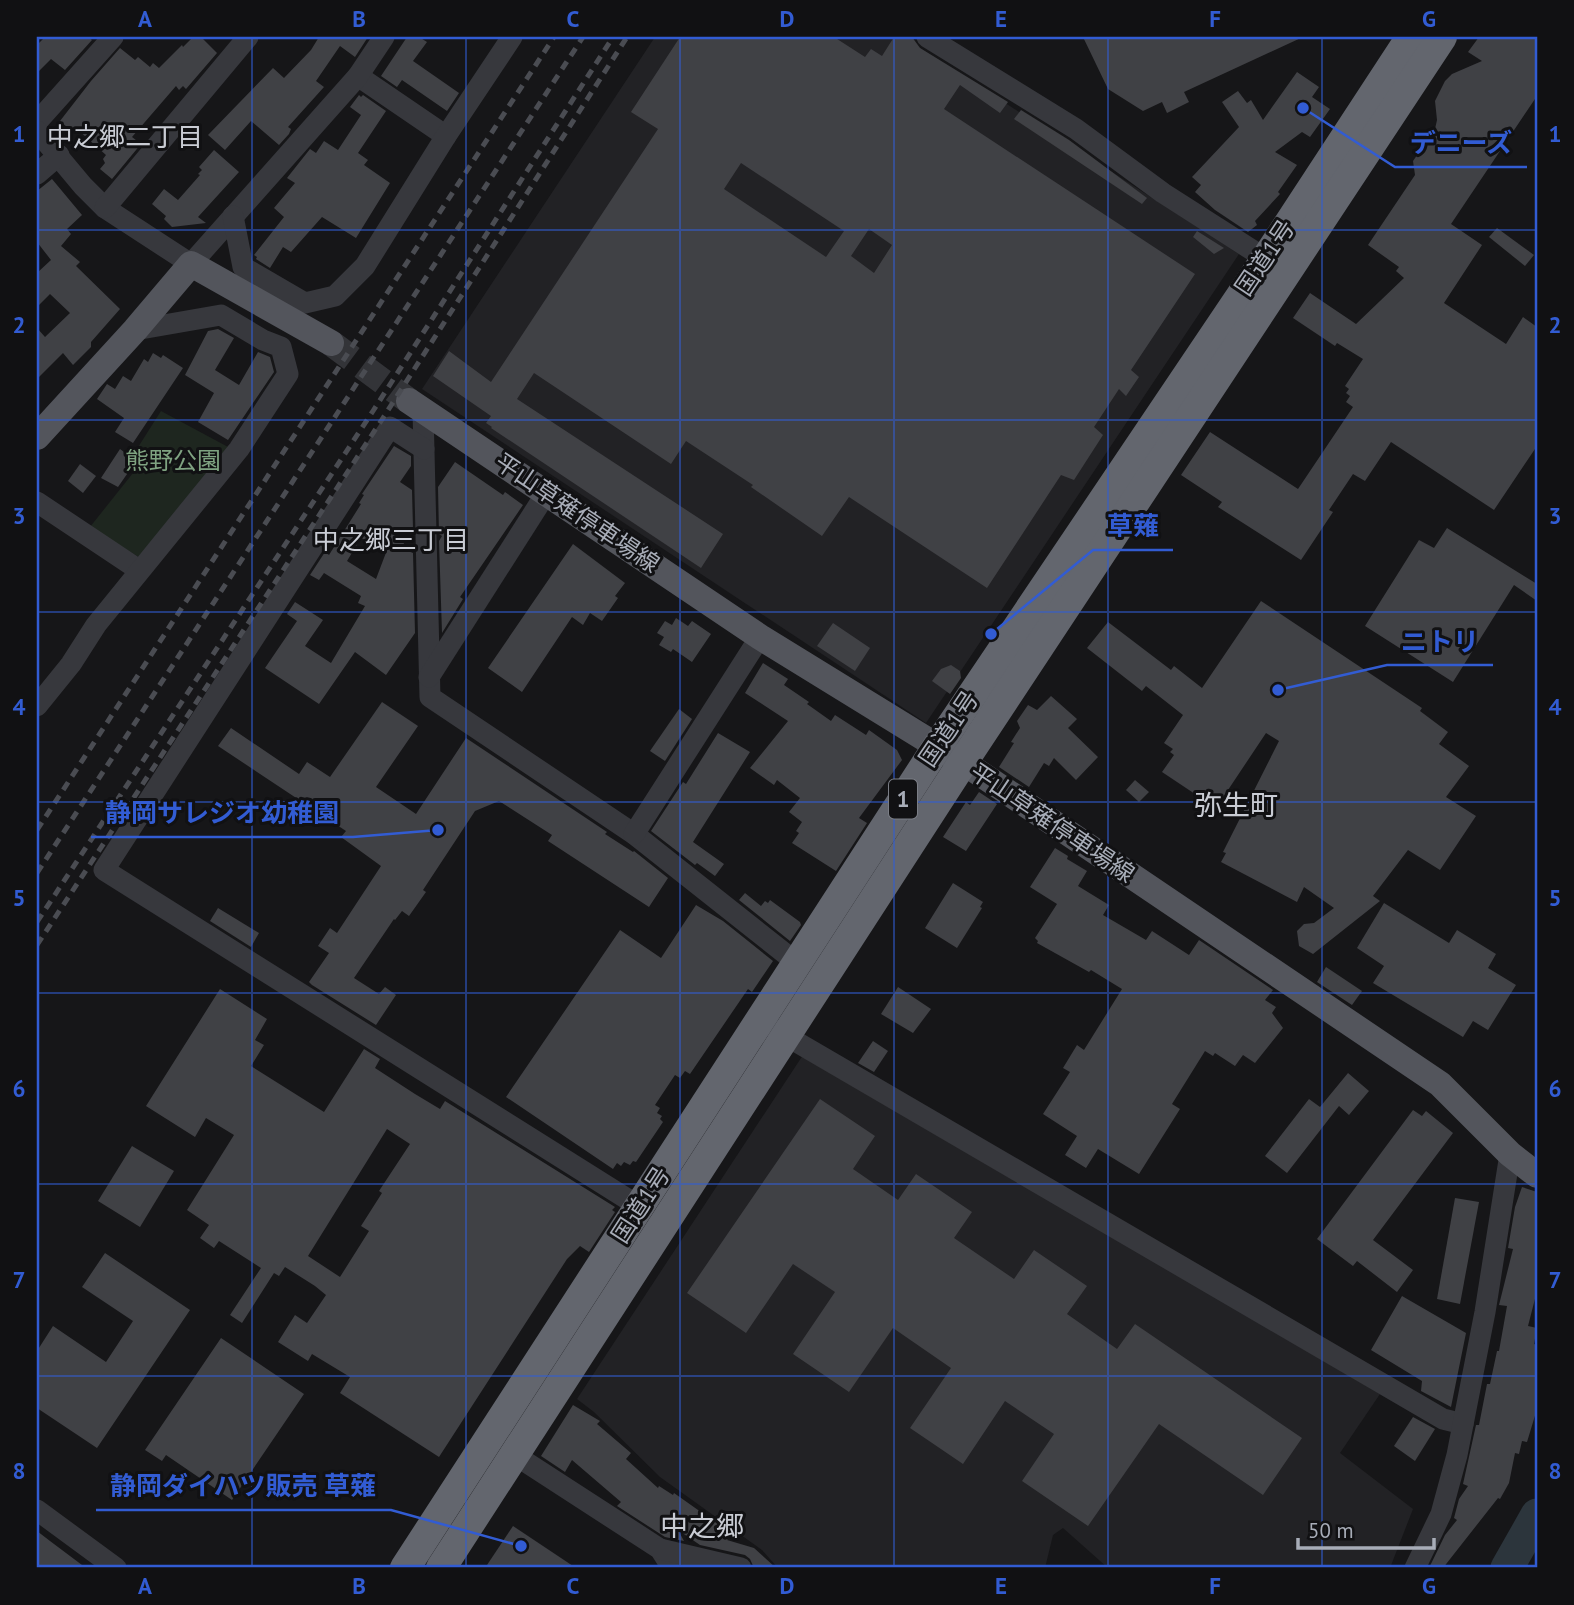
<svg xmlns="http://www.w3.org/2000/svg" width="1574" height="1605" font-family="'PT Sans','Noto Sans JP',sans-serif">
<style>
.built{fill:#222225}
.green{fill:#1e261f}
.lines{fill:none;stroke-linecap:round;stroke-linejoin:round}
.river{stroke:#2c353c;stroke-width:33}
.building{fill:#404145;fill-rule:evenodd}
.major-tunnel{stroke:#333438;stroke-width:26;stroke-dasharray:26 13;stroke-linecap:butt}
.minor{stroke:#37383d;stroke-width:21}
.major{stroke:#53555c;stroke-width:26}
.highway{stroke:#63666e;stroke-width:30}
.rail{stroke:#4a4c52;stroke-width:5;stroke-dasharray:9 7;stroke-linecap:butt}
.grid{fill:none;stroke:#325cd3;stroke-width:2;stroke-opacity:0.55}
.labels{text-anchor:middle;stroke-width:6;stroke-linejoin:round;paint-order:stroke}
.shield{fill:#111113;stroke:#7b7e86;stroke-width:2}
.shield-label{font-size:23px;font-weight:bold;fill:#a8adb8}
.street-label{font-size:24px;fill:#a8adb8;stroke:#111113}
.park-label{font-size:24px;fill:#7fa381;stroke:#111113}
.neighbourhood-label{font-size:26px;fill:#c9ccd4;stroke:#111113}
.quarter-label{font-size:28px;fill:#c9ccd4;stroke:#111113}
.leader{fill:none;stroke:#325cd3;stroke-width:2.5}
.callout-dot{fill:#325cd3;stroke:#111113;stroke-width:2.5}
.callout-label{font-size:26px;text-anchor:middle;font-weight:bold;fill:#325cd3;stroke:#111113;stroke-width:6;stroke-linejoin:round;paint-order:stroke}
.neatline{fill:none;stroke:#325cd3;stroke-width:2.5}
.grid-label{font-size:23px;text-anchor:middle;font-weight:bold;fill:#325cd3}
</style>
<rect width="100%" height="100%" fill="#161618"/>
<g class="built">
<path d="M655,37H903L1239,254L926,723L422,389Z"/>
<path d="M803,1055L1380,1394L1340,1453L1413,1509L1390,1568H1108L1063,1528L1053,1535L1045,1568H778L762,1550L660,1477L594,1412L577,1399Z"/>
</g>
<path class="green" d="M161,411L230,448L142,559L90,527L137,468L135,452Z"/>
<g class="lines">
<path class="river" d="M1507,1568L1537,1515"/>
</g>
<g class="building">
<path d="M45,37H88L92,40L65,70L51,59L37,73V45Z"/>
<path d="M193,37H201L217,53L186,89L183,86L179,90L176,86L132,137L141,144L112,179L100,169L105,163L103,159L106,155L77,129L74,133L60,121L91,81L120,48L135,60L138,57L150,67L153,63L159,68L182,45L183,47Z"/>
<path d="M319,37H368L355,57L340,46L316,81L324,87L288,127L291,129L289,134L279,145L251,121L225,150L208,135L273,68L284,78L311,50Z"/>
<path d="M407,37H419L427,42L413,61L459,93L447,111L402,80L397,87L381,76Z"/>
<path d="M680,37H834L865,57L871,49L882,56L894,37H912L920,48L1008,102L1000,113L960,85L944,109L1195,274L1131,370L1139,377L1126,396L1119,389L1094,427L1103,435L1074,480L1061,475L987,588L849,497L822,536L751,487L753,485L686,441L671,464L534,373L517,399L723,534L701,568L491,428L492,427L486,423L491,416L433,376L449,351L491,382L658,129L631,112ZM741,163L844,231L826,257L724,189ZM869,229L892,245L874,273L851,256Z"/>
<path d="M1083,37H1303L1184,92L1189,102L1167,113L1162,102L1143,111L1108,89Z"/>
<path d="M1479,37H1537V96L1451,224L1482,245L1444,303L1506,344L1523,317L1537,327V446L1494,510L1391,442L1365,481L1353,474L1329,510L1333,512L1301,560L1218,507L1222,502L1181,475L1210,432L1298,489L1353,407L1346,402L1350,396L1346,393L1349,389L1345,386L1363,359L1337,343L1335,346L1293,318L1310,293L1356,324L1404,278L1396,271L1399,267L1368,245L1415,175L1413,161L1435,129L1437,120L1435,101L1445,81L1452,74L1482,61L1468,52Z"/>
<path d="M1297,72L1319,87L1312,97L1330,109L1310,137L1302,132L1275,152L1297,165L1278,192L1280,194L1255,221L1257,225L1248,232L1215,210L1195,192L1201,185L1192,177L1239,127L1222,102L1238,91L1247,103L1251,100L1263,120Z"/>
<path d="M359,95L361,97L363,95L386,111L358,153L368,160L364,165L390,183L356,238L322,217L291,252L283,247L270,268L256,259L257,257L254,255L284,217L274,208L295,183L287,178L310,149L316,153L324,141L338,150L361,115L350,107Z"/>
<path d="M1021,110L1069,140L1147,198L1142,204L1014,119Z"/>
<path d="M214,150L239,172L198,217L206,223L172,227L164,219L166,216L152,204L164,189L178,200L200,175L198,174L202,170L199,167Z"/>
<path d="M52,179L82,215L67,229L71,234L61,246L80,262L76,266L120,309L91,342V347L73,365L63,353L37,379V328L45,337L70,313L50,294L37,307V273L51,260L37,242V191Z"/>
<path d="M1497,228L1534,255L1525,266L1489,237Z"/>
<path d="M1197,231L1224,248L1214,254L1193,237Z"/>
<path d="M218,329L234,338L215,370L239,385L258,352L270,357L274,372L228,440L198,422L214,393L185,375L208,331Z"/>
<path d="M153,353L161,358L163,355L183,368L133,443L115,432L124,418L97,399L107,384L115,389L123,376L131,381L144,359L148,362Z"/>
<path d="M394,446L411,456V466L400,482L412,490L413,529L401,548L413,553L415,633L386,675L355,652L319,704L265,668L297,621L287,614L295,602L323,620L305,646L331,663L365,606L358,603L361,596L324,573L319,580L310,575L325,552L329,555L361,504L359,503L364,495L362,494ZM361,538L387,550L376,579L347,561Z"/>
<path d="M120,449L132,458L129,461L134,464L118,487L101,478Z"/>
<path d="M455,462L503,495L505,492L523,505L460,597L463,599L442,633L439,541L442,536L439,534L438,487Z"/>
<path d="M80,464L96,476L83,493L68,481Z"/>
<path d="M1447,528L1537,584V601L1514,585L1453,682L1365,626L1419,540L1434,548Z"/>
<path d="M573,544L625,583L615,596L618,598L602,621L590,613L583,625L572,617L522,692L488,668Z"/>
<path d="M1261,601L1422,708L1420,711L1448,732L1439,744L1469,766L1446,797L1476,816L1440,870L1408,850L1373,896L1380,901L1313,954L1299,946L1297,931L1304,924L1314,923L1334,908L1304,887L1297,902L1221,862L1226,853L1223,852L1279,741L1266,733L1216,808L1162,772L1174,755L1170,752L1173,749L1164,743L1183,715L1146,686L1142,691L1087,648L1108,622L1171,670L1174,666L1202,688Z"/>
<path d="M676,618L688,626L692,621L711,634L692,662L673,649L671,652L659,645L664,637L657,633L665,621L672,625Z"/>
<path d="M833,623L870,648L855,671L817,646Z"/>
<path d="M763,663L788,679L784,685L809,702L807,704L831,721L835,715L866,735L869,730L897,750L902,760L859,818L867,823L836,871L792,843L799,833L796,831L802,822L789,812L800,798L777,780L774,785L750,768L788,721L745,693Z"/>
<path d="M951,665L960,671L961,678L950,694L932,681L941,669Z"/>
<path d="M1051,696L1077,719L1068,728L1098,757L1076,780L1054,758L1049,766L1044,763L1029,787L999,767L1014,743L1011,742L1020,728L1017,721L1028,705L1037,710Z"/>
<path d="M382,702L418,726L376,787L416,814L466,738L607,832L605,834L633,852L634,851L668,878L649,907L548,841L552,835L499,801L475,811L423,890L426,892L409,916L402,911L395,920L394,919L354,978L379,994L385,987L396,995L376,1025L312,985L309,982L329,953L318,946L330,928L337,933L381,866L341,837L346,831L218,746L231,728L299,774L307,762L330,777Z"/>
<path d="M679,709L692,719L665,761L650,751Z"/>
<path d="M718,733L750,752L693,842L724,864L715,876L697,863L695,865L651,831L683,782L686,784Z"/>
<path d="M1135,780L1149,792L1139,802L1126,790Z"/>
<path d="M979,792L997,804L966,851L943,837L966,802L970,805Z"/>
<path d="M1055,848L1068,856L1067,859L1087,871L1078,886L1109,905L1103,915L1146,940L1152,931L1189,955L1199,940L1273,990L1265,1000L1276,1007L1272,1013L1283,1028L1255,1063L1243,1055L1235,1066L1215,1053L1213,1056L1205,1051L1172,1104L1180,1109L1139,1174L1098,1149L1086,1168L1065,1155L1077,1136L1043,1114L1070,1072L1063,1068L1077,1045L1084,1050L1122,989L1091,970L1089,972L1037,943L1038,941L1035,938L1057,904L1030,887Z"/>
<path d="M953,883L983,902L980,907L982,908L957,948L925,928Z"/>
<path d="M745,893L761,906L765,901L768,903L770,900L800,922L801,925L790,941L739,900Z"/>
<path d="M1384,903L1449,943L1457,930L1496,954L1488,968L1516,985L1488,1030L1473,1021L1463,1037L1373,983L1384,966L1357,948Z"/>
<path d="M696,905L723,921L773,961L752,992L748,989L690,1074L685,1071L680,1078L675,1075L655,1105L660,1108L657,1113L662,1116L660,1119L663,1122L636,1162L633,1161L630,1165L624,1162L621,1166L617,1163L613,1169L506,1097L620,930L661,958Z"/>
<path d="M218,908L259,933L251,947L210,921Z"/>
<path d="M1326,967L1362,991L1352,1005L1317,982Z"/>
<path d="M898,987L931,1009L913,1033L881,1014Z"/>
<path d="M220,989L267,1019L255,1040L264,1045L251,1066L324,1112L364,1049L380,1059L375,1068L415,1094L440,1109L445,1101L615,1207L612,1210L615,1212L589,1252L580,1246L567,1259L439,1457L340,1393L350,1377L312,1354L308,1361L278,1342L295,1315L307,1323L326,1295L315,1286L285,1267L279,1276L274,1273L242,1323L230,1315L261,1268L219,1241L214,1248L200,1238L209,1225L187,1210L234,1135L206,1118L195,1137L146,1106ZM387,1129L410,1144L379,1191L382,1193L361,1226L369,1231L340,1277L308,1256Z"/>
<path d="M873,1041L888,1051L874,1072L858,1063Z"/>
<path d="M1348,1073L1369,1091L1349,1115L1339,1106L1287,1173L1265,1156L1309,1099L1320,1107Z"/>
<path d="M820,1099L875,1136L853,1169L898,1200L916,1174L972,1212L954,1238L1014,1279L1034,1250L1087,1286L1067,1314L1117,1349L1135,1324L1302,1438L1263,1495L1159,1424L1088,1526L1022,1481L1054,1434L1005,1401L963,1464L910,1428L951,1368L893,1328L849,1392L793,1354L835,1292L793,1264L746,1333L687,1293Z"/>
<path d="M1413,1110L1422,1116L1426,1111L1453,1133L1373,1240L1413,1270L1397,1292L1357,1261L1353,1266L1317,1239Z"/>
<path d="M132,1146L174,1171L140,1227L98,1201Z"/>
<path d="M1522,1187L1537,1192V1291L1528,1326L1537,1328L1534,1344L1537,1345V1409L1527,1442L1522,1441L1519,1454L1515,1453L1509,1483L1500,1499L1498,1498L1443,1568H1429L1445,1535L1457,1520L1454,1518L1459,1499L1468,1486L1463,1484L1476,1425H1479L1487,1384H1490L1497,1351H1499L1507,1306L1499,1305L1513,1249L1508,1248L1515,1207Z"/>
<path d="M1455,1198L1479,1202L1460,1304L1437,1299Z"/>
<path d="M105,1253L190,1310L97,1448L37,1408V1351L53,1326L106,1362L133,1321L82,1287Z"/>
<path d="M1402,1296L1466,1333L1451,1407L1421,1391L1422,1381L1371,1350Z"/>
<path d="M221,1338L304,1394L232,1500L166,1455L162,1461L145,1450Z"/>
<path d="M573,1405L600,1421L597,1424L631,1453L626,1459L658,1488L659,1486L673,1495L674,1493L732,1534L727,1540L754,1548L776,1568H754L750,1559L745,1555L700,1545L678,1530L684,1541L665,1537L617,1506L621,1502L572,1460L565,1472L541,1456Z"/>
<path d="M1413,1417L1435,1429L1415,1461L1394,1446Z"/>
<path d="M513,1526L576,1568H485Z"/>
<path d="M37,1531L50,1541L86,1568H37Z"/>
</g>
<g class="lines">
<path class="major-tunnel" d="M331,343L409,401"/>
<g class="minor">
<path d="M927,37L1076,129L1163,193L1277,266"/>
<path d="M358,76L446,136"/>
<path d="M37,122L113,37"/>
<path d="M37,131L83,186L105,208L191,264L358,76L384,37"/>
<path d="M37,174L59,155"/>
<path d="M105,208L248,37"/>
<path d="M233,216L243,267L305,303L335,296L365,266L446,136L512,37"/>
<path d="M423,411L430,697L634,834L797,963"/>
<path d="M424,449L390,427L104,870L640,1207"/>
<path d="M37,502L139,570"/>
<path d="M429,677L547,492"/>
<path d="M37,706L71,664L96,625L239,449L288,374L281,347L263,340L221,315L135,330"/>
<path d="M634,834L760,637"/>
<path d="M776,1030L1443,1419L1463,1424"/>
<path d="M515,1455L660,1549L672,1568"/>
<path d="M37,1510L116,1568"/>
<path d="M660,1549L741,1568"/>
<path d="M1415,1568L1441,1514L1457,1455L1485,1312L1510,1154"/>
</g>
<g class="major">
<path d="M409,401L760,637L963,762L1440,1084L1510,1154L1537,1175"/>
<path d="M37,437L135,330L191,264L331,343"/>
</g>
<g class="highway">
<path d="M405,1568L937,747L1267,257L1411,37"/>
<path d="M441,1568L963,762L1442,37"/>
</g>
<g class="rail">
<path d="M37,830L554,37"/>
<path d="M37,873L583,37"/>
<path d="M37,922L373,411L613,37"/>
<path d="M37,945L383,418L627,37"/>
</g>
</g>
<path class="grid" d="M252,37V1568M466,37V1568M680,37V1568M894,37V1568M1108,37V1568M1322,37V1568M37,230H1537M37,420H1537M37,612H1537M37,802H1537M37,993H1537M37,1184H1537M37,1376H1537"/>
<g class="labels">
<rect class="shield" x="889" y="779.5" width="28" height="39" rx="5"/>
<g class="shield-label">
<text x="903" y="807">1</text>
</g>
<g class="street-label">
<text transform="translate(1265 258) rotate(-56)" y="8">国道1号</text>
<text transform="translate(577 513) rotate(34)" y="8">平山草薙停車場線</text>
<text transform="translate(949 729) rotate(-56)" y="8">国道1号</text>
<text transform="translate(1052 823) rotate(34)" y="8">平山草薙停車場線</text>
<text transform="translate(641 1205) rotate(-57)" y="8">国道1号</text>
</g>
<g class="park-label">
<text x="173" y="469">熊野公園</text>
</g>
<g class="neighbourhood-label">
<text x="125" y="146">中之郷二丁目</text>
<text x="391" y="549">中之郷三丁目</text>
</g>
<g class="quarter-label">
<text x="1236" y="815">弥生町</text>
<text x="702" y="1536">中之郷</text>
</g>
</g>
<path class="leader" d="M1303 108L1395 167H1527M991 634L1093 550H1173M1278 690L1387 665H1493M438 830L353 837H91M521 1546L391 1510H96"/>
<g class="callout-dot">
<circle cx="1303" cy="108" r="7"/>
<circle cx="991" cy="634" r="7"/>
<circle cx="1278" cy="690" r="7"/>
<circle cx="438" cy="830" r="7"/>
<circle cx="521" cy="1546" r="7"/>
</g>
<g class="callout-label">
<text x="1461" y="152">デニーズ</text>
<text x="1133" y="535">草薙</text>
<text x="1440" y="651">ニトリ</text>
<text x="222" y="822">静岡サレジオ幼稚園</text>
<text x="243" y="1495">静岡ダイハツ販売 草薙</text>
</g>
<rect width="1574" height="1605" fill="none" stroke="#111113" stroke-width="77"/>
<path d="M1298 1538v10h136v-10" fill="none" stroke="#a8adb8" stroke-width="3.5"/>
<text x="1308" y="1538" font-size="21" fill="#a8adb8" stroke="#111113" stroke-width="5" paint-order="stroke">50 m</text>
<rect x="38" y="38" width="1498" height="1528" class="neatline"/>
<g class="grid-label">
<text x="145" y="27">A</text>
<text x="359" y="27">B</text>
<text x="573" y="27">C</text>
<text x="787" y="27">D</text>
<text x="1001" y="27">E</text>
<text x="1215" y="27">F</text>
<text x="1429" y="27">G</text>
<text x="19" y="142">1</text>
<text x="1555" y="142">1</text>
<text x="19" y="333">2</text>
<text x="1555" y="333">2</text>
<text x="19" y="524">3</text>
<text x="1555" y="524">3</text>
<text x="19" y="715">4</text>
<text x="1555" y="715">4</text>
<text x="19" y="906">5</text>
<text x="1555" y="906">5</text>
<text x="19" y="1097">6</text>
<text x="1555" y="1097">6</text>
<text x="19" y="1288">7</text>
<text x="1555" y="1288">7</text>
<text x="19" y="1479">8</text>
<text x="1555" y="1479">8</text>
<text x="145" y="1594">A</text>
<text x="359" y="1594">B</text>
<text x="573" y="1594">C</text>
<text x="787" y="1594">D</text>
<text x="1001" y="1594">E</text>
<text x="1215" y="1594">F</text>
<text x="1429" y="1594">G</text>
</g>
</svg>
